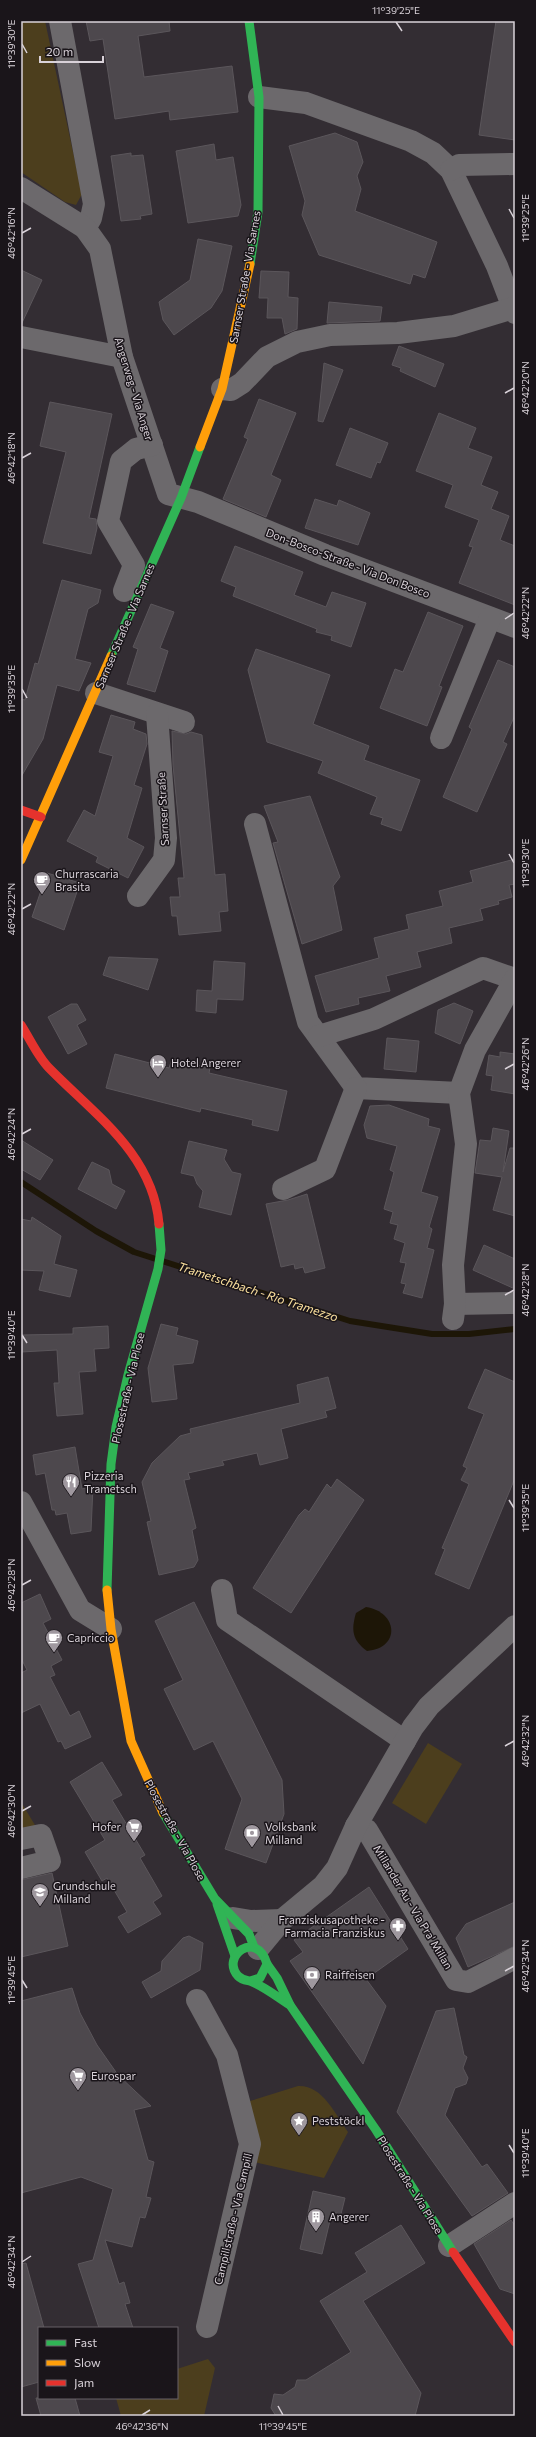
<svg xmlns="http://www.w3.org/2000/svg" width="536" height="2437" font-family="Commissioner,sans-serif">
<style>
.green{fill:#4c3e1d}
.water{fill:#1d1607}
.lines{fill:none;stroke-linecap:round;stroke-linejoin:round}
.stream{stroke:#1d1607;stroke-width:6}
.building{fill:#4d484d;stroke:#5b565b}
.street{stroke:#6c696c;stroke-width:22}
.fast{stroke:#30b455;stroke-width:9}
.slow{stroke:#ff9f0a;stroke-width:9}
.jam{stroke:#e5322d;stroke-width:9}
.ticks{fill:none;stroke:#d9d2d9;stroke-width:1.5}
.labels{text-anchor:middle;stroke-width:3;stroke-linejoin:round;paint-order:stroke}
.street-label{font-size:11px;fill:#d9d2d9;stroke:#1a151a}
.poi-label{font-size:11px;fill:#d9d2d9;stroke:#1a151a;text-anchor:start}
.water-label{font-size:12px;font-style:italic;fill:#fbe09d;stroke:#1a151a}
.neatline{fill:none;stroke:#d9d2d9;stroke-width:1.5}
.ticks-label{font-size:10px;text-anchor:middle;fill:#d9d2d9}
</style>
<rect width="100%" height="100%" fill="#332d33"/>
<g class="green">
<path d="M21,21H45L82,194L76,205L65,202L21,172Z"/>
<path d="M428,1743L462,1764L426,1824L392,1803Z"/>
<path d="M21,1802L41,1835L21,1839Z"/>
<path d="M298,2086C323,2085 335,2114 348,2132L324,2178L254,2162L250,2101Z"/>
<path d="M208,2359L215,2368L204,2416H121L116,2398H177V2369Z"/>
</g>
<path class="water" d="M366,1607C398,1612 401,1648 367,1651C352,1640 351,1630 356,1613Z"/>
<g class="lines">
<path class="stream" d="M21,1182L96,1231L134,1252L350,1321L432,1334H469L515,1329"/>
</g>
<g class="building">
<path d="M86,21H169L170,31L138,36L144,77L232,66L238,112L170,120L169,111L115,119L103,39L90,41Z"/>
<path d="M496,21H515V140L479,135Z"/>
<path d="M335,133L357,142L363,162L357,176L361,189L355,211L437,242L425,278L413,274L410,284L319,255L302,215L305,201L289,146Z"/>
<path d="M214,144L216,160L233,157L241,205L238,216L188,223L176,151Z"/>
<path d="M131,153V156L143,155L152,214L140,216L141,219L121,221L111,156Z"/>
<path d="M198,239L232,246L222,291L211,308L174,335L163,320L159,302L190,280Z"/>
<path d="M21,270L42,280L21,325Z"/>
<path d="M261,271L289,272L288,297L298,298L297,329L285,334L282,318H267L268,298H259Z"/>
<path d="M329,302L382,307L380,321L327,323Z"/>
<path d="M399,346L444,364L435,387L400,371L401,368L392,365Z"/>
<path d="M324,363L343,370L323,422L318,421Z"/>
<path d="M259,399L296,413L271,475L281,480L266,517L223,499L248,439L244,437Z"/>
<path d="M50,402L112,414L89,518L96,519L97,528L91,554L43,543L66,452L40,446Z"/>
<path d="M439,413L476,428L468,448L492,457L481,485L498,492L491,509L509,516L500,540L515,546V605L459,583L473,547L469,546L479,520L445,507L453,485L416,471Z"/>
<path d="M350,428L388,443L380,463L377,462L371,478L336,465Z"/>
<path d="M315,499L337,506L339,500L370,513L358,545L305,528Z"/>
<path d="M235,546L303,572L294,595L326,607L332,592L366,603L351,647L331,640L332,636L316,632L317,629L233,596L236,587L221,581Z"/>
<path d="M62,580L101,590L98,603L88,609L75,659L91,663L79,691L57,685L43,739L21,777V699L25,700L35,663L38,664Z"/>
<path d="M151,604L174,612L160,648L168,651L155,692L127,684L138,649L133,647Z"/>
<path d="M428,612L463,626L439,686L442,687L427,726L380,708L395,669L403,672Z"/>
<path d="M256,649L330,675L313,724L369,746L364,760L420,780L401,831L381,824L383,818L370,814L377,797L318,773L323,761L267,742L248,670Z"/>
<path d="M498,660L515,667V715L503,742L507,744L477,812L443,797L472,729L469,727Z"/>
<path d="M111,715L135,722L133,729L146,734L147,744L134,785L142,788L127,838L144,847L128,878L96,862L98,857L67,841L84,810L95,816L113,756L99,752Z"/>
<path d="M172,731L186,734L191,732L202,735L215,875L225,874L228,911L219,912L221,931L179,935L177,916H172L170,897H180L178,878H184L173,765Z"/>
<path d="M310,796L340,877L333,886L342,930L302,944L273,843L278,842L264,806Z"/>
<path d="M515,859V884L509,885L512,897L498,901L499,904L480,909L483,920L449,928L452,943L417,952L421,967L386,976L390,991L358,998L359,1004L326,1012L315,976L379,958L374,938L409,929L406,915L443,906L439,891L473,882L470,871Z"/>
<path d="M47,873L80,883L64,930L32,917Z"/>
<path d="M109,957L158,959L148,990L103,975Z"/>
<path d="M214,961L245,963L243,1000L217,999L216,1013L196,1011L197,990L212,991Z"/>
<path d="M454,1003L473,1011L460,1044L435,1033L438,1010Z"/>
<path d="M71,1004H77L86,1020L77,1025L87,1044L68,1054L48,1017Z"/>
<path d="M387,1038L419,1041L416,1072L384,1069Z"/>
<path d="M500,1052L515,1054V1094L491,1090L493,1076L486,1075L489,1055L500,1057Z"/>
<path d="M115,1054L169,1068L172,1059L210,1068L209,1073L287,1091L278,1131L252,1125L253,1120L201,1108L200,1112L106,1088Z"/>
<path d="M389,1105L429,1119L428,1126L440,1129L421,1192L438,1197L429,1227L432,1229L427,1248L434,1250L422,1298L403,1293L406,1284L401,1283L406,1263L400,1262L405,1243L394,1239L398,1225L390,1223L393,1212L384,1209L394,1172L390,1170L397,1146L367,1138L364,1125L370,1106Z"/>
<path d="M493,1128L509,1131L503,1172L510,1148H515V1216L493,1210L502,1177L475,1173L480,1140L491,1141Z"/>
<path d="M21,1140L53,1160L40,1180L21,1169Z"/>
<path d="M189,1141L227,1150L224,1159L232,1172L241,1174L231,1215L199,1207L203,1191L197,1184L194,1176L181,1173Z"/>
<path d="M92,1162L109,1170L112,1184L125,1191L116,1209L78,1189Z"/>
<path d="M307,1194L325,1268L305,1273L303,1267L295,1269L294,1264L281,1267L266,1204L288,1200Z"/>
<path d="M32,1217L61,1236L54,1264L77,1270L70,1297L39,1290L44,1271L21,1270V1219L31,1221Z"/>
<path d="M484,1245L515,1259V1289L473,1270Z"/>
<path d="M161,1324L178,1328L176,1335L198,1341L193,1363L173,1365L177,1399L152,1402L148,1368Z"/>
<path d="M108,1326L109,1348L94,1349L96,1371L79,1372L83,1414L57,1416L54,1383H59L57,1350L21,1352V1335L73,1334V1328Z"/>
<path d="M485,1369L515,1382V1478L469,1589L435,1574L445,1549L442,1548L469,1484L461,1480L467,1468L463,1466L484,1414L468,1408Z"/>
<path d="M328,1377L336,1408L325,1411L327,1417L281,1429L288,1458L260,1465L257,1453L222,1461L224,1465L188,1473L190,1479L184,1480L196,1528L192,1530L198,1560L194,1567L159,1575L147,1522L151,1521L142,1482L152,1463L180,1436L191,1433L190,1429L300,1403L297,1385Z"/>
<path d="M75,1447L82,1489L93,1486L91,1531L71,1534L67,1513L56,1515L55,1510H52L45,1473L36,1475L33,1455Z"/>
<path d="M337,1479L364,1500L291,1613L253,1588L299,1515L305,1509L309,1512L327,1484L331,1488Z"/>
<path d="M40,1594L51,1619L43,1623L62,1660L51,1666L55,1675L50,1677L70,1716L79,1711L91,1737L65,1749L61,1741L58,1742L40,1704L21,1713V1673L27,1670L21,1658V1603Z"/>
<path d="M194,1602L282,1780L284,1814L266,1863L225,1849L242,1799L213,1741L194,1750L164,1689L183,1680L155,1621Z"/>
<path d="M102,1762L122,1795L112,1800L145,1855L140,1858L162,1896L153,1902L161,1914L128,1933L118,1917L127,1912L107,1878L102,1881L85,1852L105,1840L70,1782Z"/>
<path d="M52,1873L68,1946L21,1957V1880Z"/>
<path d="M369,1887L408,1949L366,1979L386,2006L363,2064L290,1961L303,1952L294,1940Z"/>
<path d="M515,1902V1946L468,1967L456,1938L466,1924Z"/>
<path d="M189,1936L203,1943L200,1970L151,1998L142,1982L161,1971L162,1961L183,1938Z"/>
<path d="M72,1988L80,2013L97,2045L118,2075L151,2106L134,2110L148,2160L154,2162L146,2197L151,2198L145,2218L140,2217L132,2247L105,2240L119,2284L124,2282L130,2303L125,2304L133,2328H99L78,2264L93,2260L113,2189L81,2177L21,2193V2001Z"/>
<path d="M454,2008L464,2055L467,2057L463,2068L468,2078L466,2084L455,2088L445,2115L482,2167L487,2164L508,2193L472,2216L397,2112L436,2011Z"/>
<path d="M313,2191L345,2198L341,2214L332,2212L322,2254L300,2249Z"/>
<path d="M511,2220L515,2226V2294L500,2289L474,2244Z"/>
<path d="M401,2225L425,2263L363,2301L421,2393L415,2416H276L271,2408L274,2394L283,2395L295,2387L297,2380H306L351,2352L320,2301L367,2272L355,2253Z"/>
<path d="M26,2263L44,2328H39V2382L21,2387V2264Z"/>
<path d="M36,2398H75L80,2416H41Z"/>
</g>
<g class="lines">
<g class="street">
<path d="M60,21L94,204L91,218L85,228"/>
<path d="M259,97L306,103L411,141L433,153L451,170L497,266L515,313"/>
<path d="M451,170L459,165L515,164"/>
<path d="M21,188L85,228L100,249L122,357L168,494L198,502L325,555L515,627"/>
<path d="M21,337L122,357"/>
<path d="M222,389L231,390L242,383L267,357L297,342L330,335L398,333L454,326L513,308"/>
<path d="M124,591L134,565L108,521L121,461L136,449L152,445"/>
<path d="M96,693L184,722"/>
<path d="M441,738L490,618"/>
<path d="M255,824L308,1022L356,1088L459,1093"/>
<path d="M138,896L164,860L166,838L157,714"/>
<path d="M319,1036L374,1019L483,968L515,979"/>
<path d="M283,1189L325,1169L356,1088"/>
<path d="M455,1304L515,1303"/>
<path d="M453,1319L455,1304L453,1265L466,1144L459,1093L475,1050L515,979"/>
<path d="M21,1502L80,1610L111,1629"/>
<path d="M222,1590L227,1620L405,1741"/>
<path d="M356,1826L367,1830L456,1980L468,1982L515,1958"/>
<path d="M21,1839L41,1835L50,1861L21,1868"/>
<path d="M233,1918L251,1921L282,1920"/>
<path d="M258,1949L282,1920L323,1886L337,1868L356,1826L413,1727L429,1706L515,1626"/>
<path d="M197,2000L227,2055L250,2144L207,2327"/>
<path d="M449,2246L515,2203"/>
</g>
<g class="fast">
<path d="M249,21L259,97L258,212L250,264"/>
<path d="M111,656L181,498L200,447"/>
<path d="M107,1590L111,1464L116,1427L128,1375L158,1269L161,1250L159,1224"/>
<path d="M163,1813L215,1899L249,1934L254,1947"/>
<path d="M217,1904L235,1956"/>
<path d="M267,1964L277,1978L290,2005L376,2130L453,2252"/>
<path d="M250,1981L260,1978L267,1964C257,1929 220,1956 238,1976C242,1980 245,1980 250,1981C264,1986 277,1997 290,2005"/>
</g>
<g class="slow">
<path d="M200,447L222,389L250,264"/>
<path d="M21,860L111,656"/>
<path d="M107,1590L111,1629L131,1741L163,1813"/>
</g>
<g class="jam">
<path d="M21,810L41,817"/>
<path d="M21,1025C30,1039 38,1057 49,1068C95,1115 153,1154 159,1224"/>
<path d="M453,2252L515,2342"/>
</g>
</g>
<path class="ticks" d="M396,22L402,31M22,44L27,53M509,209L514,218M22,233L31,228M505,393L514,388M22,458L31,453M505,619L514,613M22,689L27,698M509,854L514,863M22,909L31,904M505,1069L514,1064M22,1134L31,1129M505,1295L514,1290M22,1335L27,1343M509,1500L514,1508M22,1585L31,1580M505,1746L514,1741M22,1811L31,1806M505,1971L514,1966M22,1980L27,1988M509,2145L514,2153M22,2262L31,2256M278,2406L283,2415M142,2415L150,2410"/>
<defs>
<symbol id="cafe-pin" viewBox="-11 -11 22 30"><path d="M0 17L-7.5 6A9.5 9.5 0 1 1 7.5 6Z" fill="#9f989f" stroke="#1a151a"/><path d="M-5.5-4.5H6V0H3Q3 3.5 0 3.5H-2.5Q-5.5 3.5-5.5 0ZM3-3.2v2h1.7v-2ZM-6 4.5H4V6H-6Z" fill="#fff"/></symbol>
<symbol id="hotel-pin" viewBox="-11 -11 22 30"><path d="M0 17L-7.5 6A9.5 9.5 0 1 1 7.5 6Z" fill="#9f989f" stroke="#1a151a"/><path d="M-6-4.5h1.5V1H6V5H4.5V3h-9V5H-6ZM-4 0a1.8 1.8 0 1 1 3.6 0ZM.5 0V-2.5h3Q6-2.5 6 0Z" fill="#fff"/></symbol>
<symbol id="restaurant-pin" viewBox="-11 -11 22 30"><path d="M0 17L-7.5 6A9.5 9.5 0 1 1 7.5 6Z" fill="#9f989f" stroke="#1a151a"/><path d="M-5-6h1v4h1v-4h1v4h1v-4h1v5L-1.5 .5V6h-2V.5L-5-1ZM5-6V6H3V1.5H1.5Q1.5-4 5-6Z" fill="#fff"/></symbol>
<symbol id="supermarket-pin" viewBox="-11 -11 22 30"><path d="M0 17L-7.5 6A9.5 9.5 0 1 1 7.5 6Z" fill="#9f989f" stroke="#1a151a"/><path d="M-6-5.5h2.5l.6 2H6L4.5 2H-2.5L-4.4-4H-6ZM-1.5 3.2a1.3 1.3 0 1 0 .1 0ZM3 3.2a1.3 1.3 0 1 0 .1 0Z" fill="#fff"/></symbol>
<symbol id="bank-pin" viewBox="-11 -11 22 30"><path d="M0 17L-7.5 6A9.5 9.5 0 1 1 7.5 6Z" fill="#9f989f" stroke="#1a151a"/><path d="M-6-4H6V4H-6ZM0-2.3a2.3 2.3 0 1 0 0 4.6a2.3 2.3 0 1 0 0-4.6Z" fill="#fff"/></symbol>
<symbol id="school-pin" viewBox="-11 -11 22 30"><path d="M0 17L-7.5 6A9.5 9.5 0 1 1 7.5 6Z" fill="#9f989f" stroke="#1a151a"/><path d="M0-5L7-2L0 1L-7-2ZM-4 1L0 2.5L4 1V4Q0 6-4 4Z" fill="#fff"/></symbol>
<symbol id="pharmacy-pin" viewBox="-11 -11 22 30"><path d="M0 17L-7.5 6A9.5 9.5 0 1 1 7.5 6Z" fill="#9f989f" stroke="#1a151a"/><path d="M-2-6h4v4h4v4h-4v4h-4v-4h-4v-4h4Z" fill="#fff"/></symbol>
<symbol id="sight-pin" viewBox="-11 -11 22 30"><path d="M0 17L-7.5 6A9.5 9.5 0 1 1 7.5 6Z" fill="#9f989f" stroke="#1a151a"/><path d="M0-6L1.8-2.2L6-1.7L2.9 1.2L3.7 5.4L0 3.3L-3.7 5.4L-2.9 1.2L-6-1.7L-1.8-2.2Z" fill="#fff"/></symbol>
<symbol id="building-pin" viewBox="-11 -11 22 30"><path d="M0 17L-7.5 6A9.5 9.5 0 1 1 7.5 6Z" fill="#9f989f" stroke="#1a151a"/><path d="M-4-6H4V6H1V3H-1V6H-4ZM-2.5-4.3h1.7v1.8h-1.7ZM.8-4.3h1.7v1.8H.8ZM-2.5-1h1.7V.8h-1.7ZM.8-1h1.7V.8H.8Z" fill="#fff"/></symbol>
</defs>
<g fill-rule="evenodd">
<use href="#cafe-pin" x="32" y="870" width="20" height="27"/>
<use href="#hotel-pin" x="148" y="1053" width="20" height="27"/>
<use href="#restaurant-pin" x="61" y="1472" width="20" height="27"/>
<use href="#cafe-pin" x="44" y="1628" width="20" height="27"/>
<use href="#supermarket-pin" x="124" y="1817" width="20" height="27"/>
<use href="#bank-pin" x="242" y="1823" width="20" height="27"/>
<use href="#school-pin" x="30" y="1882" width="20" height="27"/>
<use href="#pharmacy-pin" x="388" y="1916" width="20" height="27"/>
<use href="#bank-pin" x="302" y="1965" width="20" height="27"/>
<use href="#supermarket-pin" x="68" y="2066" width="20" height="27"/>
<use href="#sight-pin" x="289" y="2111" width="20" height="27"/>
<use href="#building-pin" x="306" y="2207" width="20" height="27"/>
</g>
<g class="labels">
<g class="street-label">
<text transform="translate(245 277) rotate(-80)" y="4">Sarnser Straße - Via Sarnes</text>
<text transform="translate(134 389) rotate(73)" y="4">Angerweg - Via Anger</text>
<text transform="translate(348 563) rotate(21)" y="4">Don-Bosco-Straße - Via Don Bosco</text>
<text transform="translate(125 626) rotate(-67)" y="4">Sarnser Straße - Via Sarnes</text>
<text transform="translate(163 809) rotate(-93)" y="4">Sarnser Straße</text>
<text transform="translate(128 1388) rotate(-77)" y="4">Plosestraße - Via Plose</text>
<text transform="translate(175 1830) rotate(61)" y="4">Plosestraße - Via Plose</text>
<text transform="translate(413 1907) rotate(59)" y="4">Millander Au - Via Pra' Millan</text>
<text transform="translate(410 2185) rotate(58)" y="4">Plosestraße - Via Plose</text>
<text transform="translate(233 2219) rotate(-77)" y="4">Campillstraße - Via Campill</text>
</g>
<g class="poi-label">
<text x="55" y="878">Churrascaria<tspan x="55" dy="13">Brasita</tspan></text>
<text x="171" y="1067">Hotel Angerer</text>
<text x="84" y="1480">Pizzeria<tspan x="84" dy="13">Trametsch</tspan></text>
<text x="67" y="1642">Capriccio</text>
<text x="121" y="1831" text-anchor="end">Hofer</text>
<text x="265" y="1831">Volksbank<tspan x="265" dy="13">Milland</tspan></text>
<text x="53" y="1890">Grundschule<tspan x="53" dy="13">Milland</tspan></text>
<text x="385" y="1924" text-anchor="end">Franziskusapotheke -<tspan x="385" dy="13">Farmacia Franziskus</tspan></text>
<text x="325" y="1979">Raiffeisen</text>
<text x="91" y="2080">Eurospar</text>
<text x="312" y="2125">Peststöckl</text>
<text x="329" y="2221">Angerer</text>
</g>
<g class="water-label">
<text transform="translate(258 1292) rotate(18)" y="4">Trametschbach - Rio Tramezzo</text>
</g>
</g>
<rect width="536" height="2437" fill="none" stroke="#1a151a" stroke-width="44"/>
<rect x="38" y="2327" width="140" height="72" fill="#1a151a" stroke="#666166"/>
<rect x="46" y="2340" width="20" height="6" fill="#30b455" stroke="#666166"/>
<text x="74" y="2347" font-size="12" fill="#d9d2d9">Fast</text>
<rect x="46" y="2360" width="20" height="6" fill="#ff9f0a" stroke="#666166"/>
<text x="74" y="2367" font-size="12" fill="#d9d2d9">Slow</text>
<rect x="46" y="2380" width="20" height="6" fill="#e5322d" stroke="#666166"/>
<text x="74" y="2387" font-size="12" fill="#d9d2d9">Jam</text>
<path d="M40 56v6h63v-6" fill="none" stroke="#d9d2d9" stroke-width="2"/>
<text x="46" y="56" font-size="12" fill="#d9d2d9" stroke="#1a151a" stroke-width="3" paint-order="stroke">20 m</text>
<rect x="22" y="22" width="492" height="2393" class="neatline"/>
<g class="ticks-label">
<text x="396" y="14">11°39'25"E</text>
<text transform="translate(11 44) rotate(-90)" y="4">11°39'30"E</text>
<text transform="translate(525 218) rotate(-90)" y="4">11°39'25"E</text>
<text transform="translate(11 233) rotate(-90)" y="4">46°42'16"N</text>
<text transform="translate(525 388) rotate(-90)" y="4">46°42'20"N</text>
<text transform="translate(11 458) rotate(-90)" y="4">46°42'18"N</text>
<text transform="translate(525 613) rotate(-90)" y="4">46°42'22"N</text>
<text transform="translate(11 689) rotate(-90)" y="4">11°39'35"E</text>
<text transform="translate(525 863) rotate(-90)" y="4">11°39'30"E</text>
<text transform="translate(11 909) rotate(-90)" y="4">46°42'22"N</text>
<text transform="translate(525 1064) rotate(-90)" y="4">46°42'26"N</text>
<text transform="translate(11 1134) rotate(-90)" y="4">46°42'24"N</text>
<text transform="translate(525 1290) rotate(-90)" y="4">46°42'28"N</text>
<text transform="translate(11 1335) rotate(-90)" y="4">11°39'40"E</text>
<text transform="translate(525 1508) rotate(-90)" y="4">11°39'35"E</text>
<text transform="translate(11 1585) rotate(-90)" y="4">46°42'28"N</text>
<text transform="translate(525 1741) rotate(-90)" y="4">46°42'32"N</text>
<text transform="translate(11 1811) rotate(-90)" y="4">46°42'30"N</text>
<text transform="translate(525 1966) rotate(-90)" y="4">46°42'34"N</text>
<text transform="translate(11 1980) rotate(-90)" y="4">11°39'45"E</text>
<text transform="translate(525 2153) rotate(-90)" y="4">11°39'40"E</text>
<text transform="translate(11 2262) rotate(-90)" y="4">46°42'34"N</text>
<text x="142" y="2430">46°42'36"N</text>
<text x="283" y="2430">11°39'45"E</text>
</g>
</svg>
